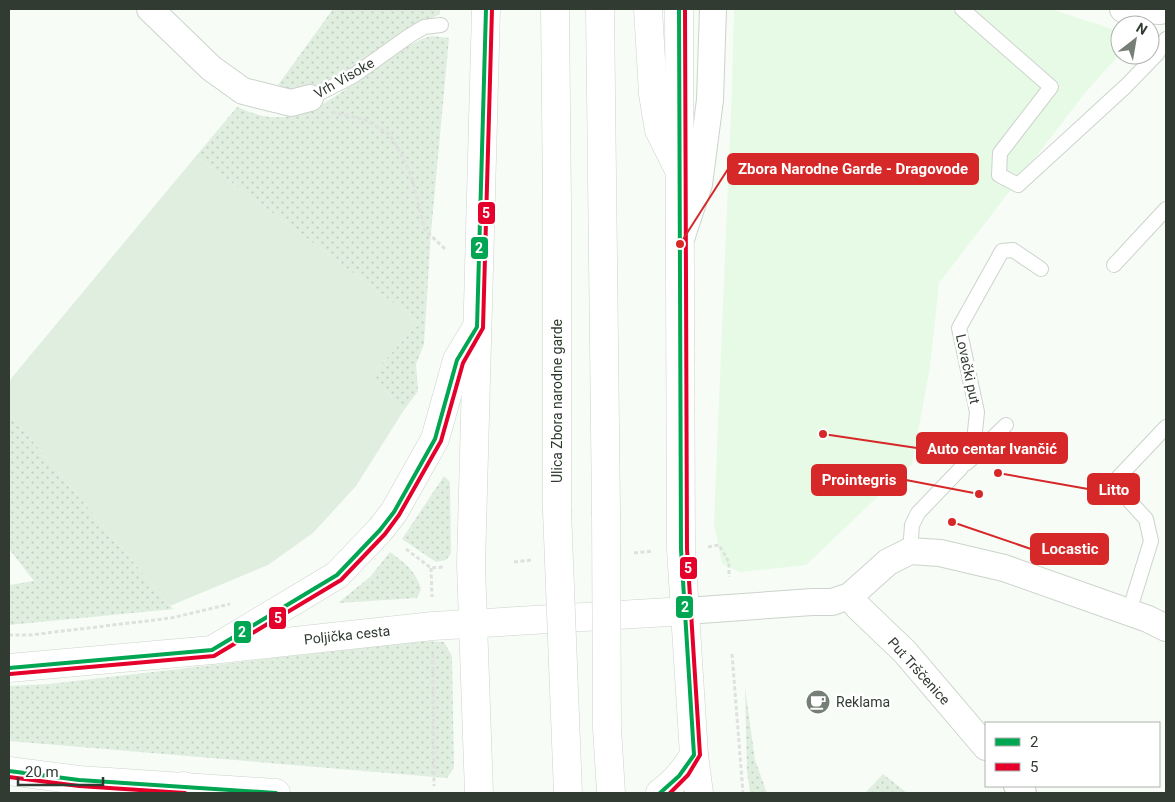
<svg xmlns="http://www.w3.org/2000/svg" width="1175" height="802" font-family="Roboto,sans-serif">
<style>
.built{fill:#e6fae6}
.grass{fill:url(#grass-dots)}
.garden{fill:#e0eee0}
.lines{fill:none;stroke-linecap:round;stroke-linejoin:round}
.lane-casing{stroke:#ccd3cc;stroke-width:16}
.street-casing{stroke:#ccd3cc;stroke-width:28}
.primary-casing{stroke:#ccd3cc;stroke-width:29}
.highway-casing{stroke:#ccd3cc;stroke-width:29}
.path{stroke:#dee1de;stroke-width:3;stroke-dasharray:4 2.5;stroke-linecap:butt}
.lane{stroke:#fefffe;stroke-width:14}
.street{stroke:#fefffe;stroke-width:26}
.primary{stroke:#fefffe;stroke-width:28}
.highway{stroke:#fefffe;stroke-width:28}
.highway-bridge-casing{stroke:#ccd3cc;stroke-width:29;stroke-linecap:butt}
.highway-bridge{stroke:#fefffe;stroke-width:28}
.bus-1-casing{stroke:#fff;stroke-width:8}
.bus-2-casing{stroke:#fff;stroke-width:8}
.bus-1{stroke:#00a651;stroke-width:4}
.bus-2{stroke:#e4002b;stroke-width:4}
.labels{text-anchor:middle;stroke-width:5;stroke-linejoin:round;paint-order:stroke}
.street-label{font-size:14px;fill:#313b31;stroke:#fff}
.poi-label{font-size:14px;fill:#313b31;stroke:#fff;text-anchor:start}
.leader{fill:none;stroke:#d62828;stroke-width:2}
.callout-dot{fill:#d62828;stroke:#fff;stroke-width:2}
.callout{fill:#d62828;stroke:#d62828;stroke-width:2}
.callout-label{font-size:15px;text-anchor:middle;font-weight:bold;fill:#fff}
.line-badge{stroke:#fff;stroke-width:2}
.badge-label{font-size:14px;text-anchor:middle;font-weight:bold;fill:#fff}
</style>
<defs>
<pattern id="grass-dots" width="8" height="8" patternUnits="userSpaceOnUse" patternTransform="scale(1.25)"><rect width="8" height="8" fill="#e0eee0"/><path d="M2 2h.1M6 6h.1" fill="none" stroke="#c1cdc1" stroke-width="1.8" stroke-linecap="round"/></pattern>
</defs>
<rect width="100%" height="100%" fill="#f7fcf7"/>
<path class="built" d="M734,9H1051L1115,30L1120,34V54L1085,93L939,283L930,367L912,464L806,565L740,572L722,564L714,524L732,88Z"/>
<g class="grass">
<path d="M333,9H440V14L397,36L349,70L323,86L296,93L278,85Z"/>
<path d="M432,36L449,38L431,232L424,344L416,364L418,391L404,410L371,376L419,322L196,156L237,107C245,110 254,114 263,116C311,126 357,78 395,55C407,47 418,39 432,36Z"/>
<path d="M9,413L170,606L174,609L9,625V585L34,581L9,549Z"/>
<path d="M444,476L450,482L451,554L446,560L436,562L402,539Z"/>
<path d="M390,552C405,563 416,571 421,589L417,598L338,603L370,577Z"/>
<path d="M421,641L444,642L452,656L454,768L447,778L9,741V686L49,684Z"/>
<path d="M745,688L755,760L767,793H750L747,771Z"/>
<path d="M883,774L907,793H865Z"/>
</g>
<path class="garden" d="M196,156L419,322L371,376L404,410L356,486L313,533L268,565L170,606L9,413V381Z"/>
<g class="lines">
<defs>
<g id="lane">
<path d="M962,9L1051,87L1000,153L999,175L1018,185L1126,86L1157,54L1166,39"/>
<path d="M310,98L353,76L409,36L424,27L441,25"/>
<path d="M1114,265L1166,209"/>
<path d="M967,463L1006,425"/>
<path d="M910,551L912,525L918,513L961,468L974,441L977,412L959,328L1002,251L1013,250L1041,269"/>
<path d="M1129,612L1151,541L1146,519L1113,483L1166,427"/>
</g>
<g id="street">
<path d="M150,9L211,68L243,91L291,103L310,98"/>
<path d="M1123,9L1160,11"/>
<path d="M682,236L699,184L710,100L713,9"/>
<path d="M850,596L858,607L905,652L986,747"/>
<path d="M686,611L812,602H832L850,596L888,562L910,551L940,553L1004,568L1148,619L1166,628"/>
<path d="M1017,786L1023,793"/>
</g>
<g id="primary">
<path d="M9,668L212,650L433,626L686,611"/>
<path d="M9,771L79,780L276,793"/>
<path d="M660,793C675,782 685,770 694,755"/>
</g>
<g id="highway">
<path d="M555,9L557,204V510"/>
<path d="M600,9L606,511"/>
<path d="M648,9L653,94L659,130L678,168"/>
<path d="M679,9L681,549L694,755L699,793"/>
<path d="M212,650L337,575L380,530L394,512L435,439L457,360L475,330"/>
<path d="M184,786L195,793"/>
<path d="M479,793L471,565L486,9"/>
</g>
</defs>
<use href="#lane" class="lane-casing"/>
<use href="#street" class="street-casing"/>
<use href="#primary" class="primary-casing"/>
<use href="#highway" class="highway-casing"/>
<g class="path">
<path d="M332,112L365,120L389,134L400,152L411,175L425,230L445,249"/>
<path d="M708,547L719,545L729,562V577"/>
<path d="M406,549L431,568L444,567"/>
<path d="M634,553L653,551"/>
<path d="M514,562L531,560"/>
<path d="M431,568L432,597"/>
<path d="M9,635H30L171,618L230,604"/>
<path d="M433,654L434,786"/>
<path d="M732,654L743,793"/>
</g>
<use href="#lane" class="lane"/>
<use href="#street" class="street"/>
<use href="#primary" class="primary"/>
<use href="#highway" class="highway"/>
<defs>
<g id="highway-bridge">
<path d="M557,510L568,793"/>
<path d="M606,511L607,728L611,793"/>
</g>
</defs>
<use href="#highway-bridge" class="highway-bridge-casing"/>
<use href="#highway-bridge" class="highway-bridge"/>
<defs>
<g id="bus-1">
<path d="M9,668L212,650L337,575L380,530L394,512L435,439L457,360L477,327L486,9"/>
<path d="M9,771L79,780L276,793"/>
<path d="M660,793L679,776L694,755L681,549L679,9"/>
</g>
<g id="bus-2">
<path d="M10,674L214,656L341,580L385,534L399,515L441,441L463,363L483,328L492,9"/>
<path d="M9,777L79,786L185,793"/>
<path d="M670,793L688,775L700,755L687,549L685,9"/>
</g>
</defs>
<use href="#bus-1" class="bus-1-casing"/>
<use href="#bus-2" class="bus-2-casing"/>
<use href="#bus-1" class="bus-1"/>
<use href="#bus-2" class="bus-2"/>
</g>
<defs>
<symbol id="cafe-disc" viewBox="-11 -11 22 22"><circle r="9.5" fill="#767f76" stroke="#fff"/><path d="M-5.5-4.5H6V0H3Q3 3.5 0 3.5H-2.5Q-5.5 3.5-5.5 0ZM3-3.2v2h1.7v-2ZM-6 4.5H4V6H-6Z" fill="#fff"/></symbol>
</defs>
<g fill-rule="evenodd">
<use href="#cafe-disc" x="804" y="688" width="28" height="28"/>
</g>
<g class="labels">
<g class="street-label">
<text transform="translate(344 78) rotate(-30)" y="5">Vrh Visoke</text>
<text transform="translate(968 369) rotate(78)" y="5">Lovački put</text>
<text transform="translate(557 401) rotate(-90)" y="5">Ulica Zbora narodne garde</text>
<text transform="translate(347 635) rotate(-6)" y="5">Poljička cesta</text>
<text transform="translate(919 671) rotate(48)" y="5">Put Trščenice</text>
</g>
<g class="poi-label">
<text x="836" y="707">Reklama</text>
</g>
</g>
<path class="leader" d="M680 244L728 169M823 434L917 448M979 494L906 480M998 473L1088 489M952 522L1031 549"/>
<g class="callout-dot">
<circle cx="680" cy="244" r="5"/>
<circle cx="823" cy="434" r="5"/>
<circle cx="979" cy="494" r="5"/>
<circle cx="998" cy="473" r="5"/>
<circle cx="952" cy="522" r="5"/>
</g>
<g class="callout">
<rect x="728" y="154" width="250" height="30" rx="5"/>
<rect x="917" y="433" width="150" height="30" rx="5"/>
<rect x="812" y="465" width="94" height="30" rx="5"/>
<rect x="1088" y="474" width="51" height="30" rx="5"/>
<rect x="1031" y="534" width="77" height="30" rx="5"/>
</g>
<g class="callout-label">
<text x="853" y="174">Zbora Narodne Garde - Dragovode</text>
<text x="992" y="454">Auto centar Ivančić</text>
<text x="859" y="485">Prointegris</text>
<text x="1114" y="495">Litto</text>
<text x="1070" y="554">Locastic</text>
</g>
<g class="line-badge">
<rect x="477" y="201" width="19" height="24" rx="5" fill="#e4002b"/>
<rect x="470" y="236" width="19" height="24" rx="5" fill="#00a651"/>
<rect x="679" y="556" width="19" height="24" rx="5" fill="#e4002b"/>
<rect x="675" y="595" width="19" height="24" rx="5" fill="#00a651"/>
<rect x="268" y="606" width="19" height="24" rx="5" fill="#e4002b"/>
<rect x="233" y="620" width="19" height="24" rx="5" fill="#00a651"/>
</g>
<g class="badge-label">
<text x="486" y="218">5</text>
<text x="479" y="253">2</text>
<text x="688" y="573">5</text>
<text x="685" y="612">2</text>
<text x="278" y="623">5</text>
<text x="242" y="637">2</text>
</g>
<rect width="1175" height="802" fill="none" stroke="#313b31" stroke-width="20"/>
<rect x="985" y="722" width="175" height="65" fill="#ffffff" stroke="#adb1ad"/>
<rect x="995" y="738" width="25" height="8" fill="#00a651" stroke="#adb1ad"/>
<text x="1030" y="747" font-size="15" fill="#313b31">2</text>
<rect x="995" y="763" width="25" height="8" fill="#e4002b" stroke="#adb1ad"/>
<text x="1030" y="772" font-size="15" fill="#313b31">5</text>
<g transform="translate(1135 40) rotate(31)"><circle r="24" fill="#ffffff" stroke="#adb1ad"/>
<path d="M0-4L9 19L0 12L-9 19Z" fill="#767f76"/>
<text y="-8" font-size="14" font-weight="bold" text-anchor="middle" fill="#313b31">N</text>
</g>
<path d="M18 777v8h85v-8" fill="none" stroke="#313b31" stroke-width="2.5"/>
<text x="25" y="777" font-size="15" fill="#313b31" stroke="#ffffff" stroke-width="4" paint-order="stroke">20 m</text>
</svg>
